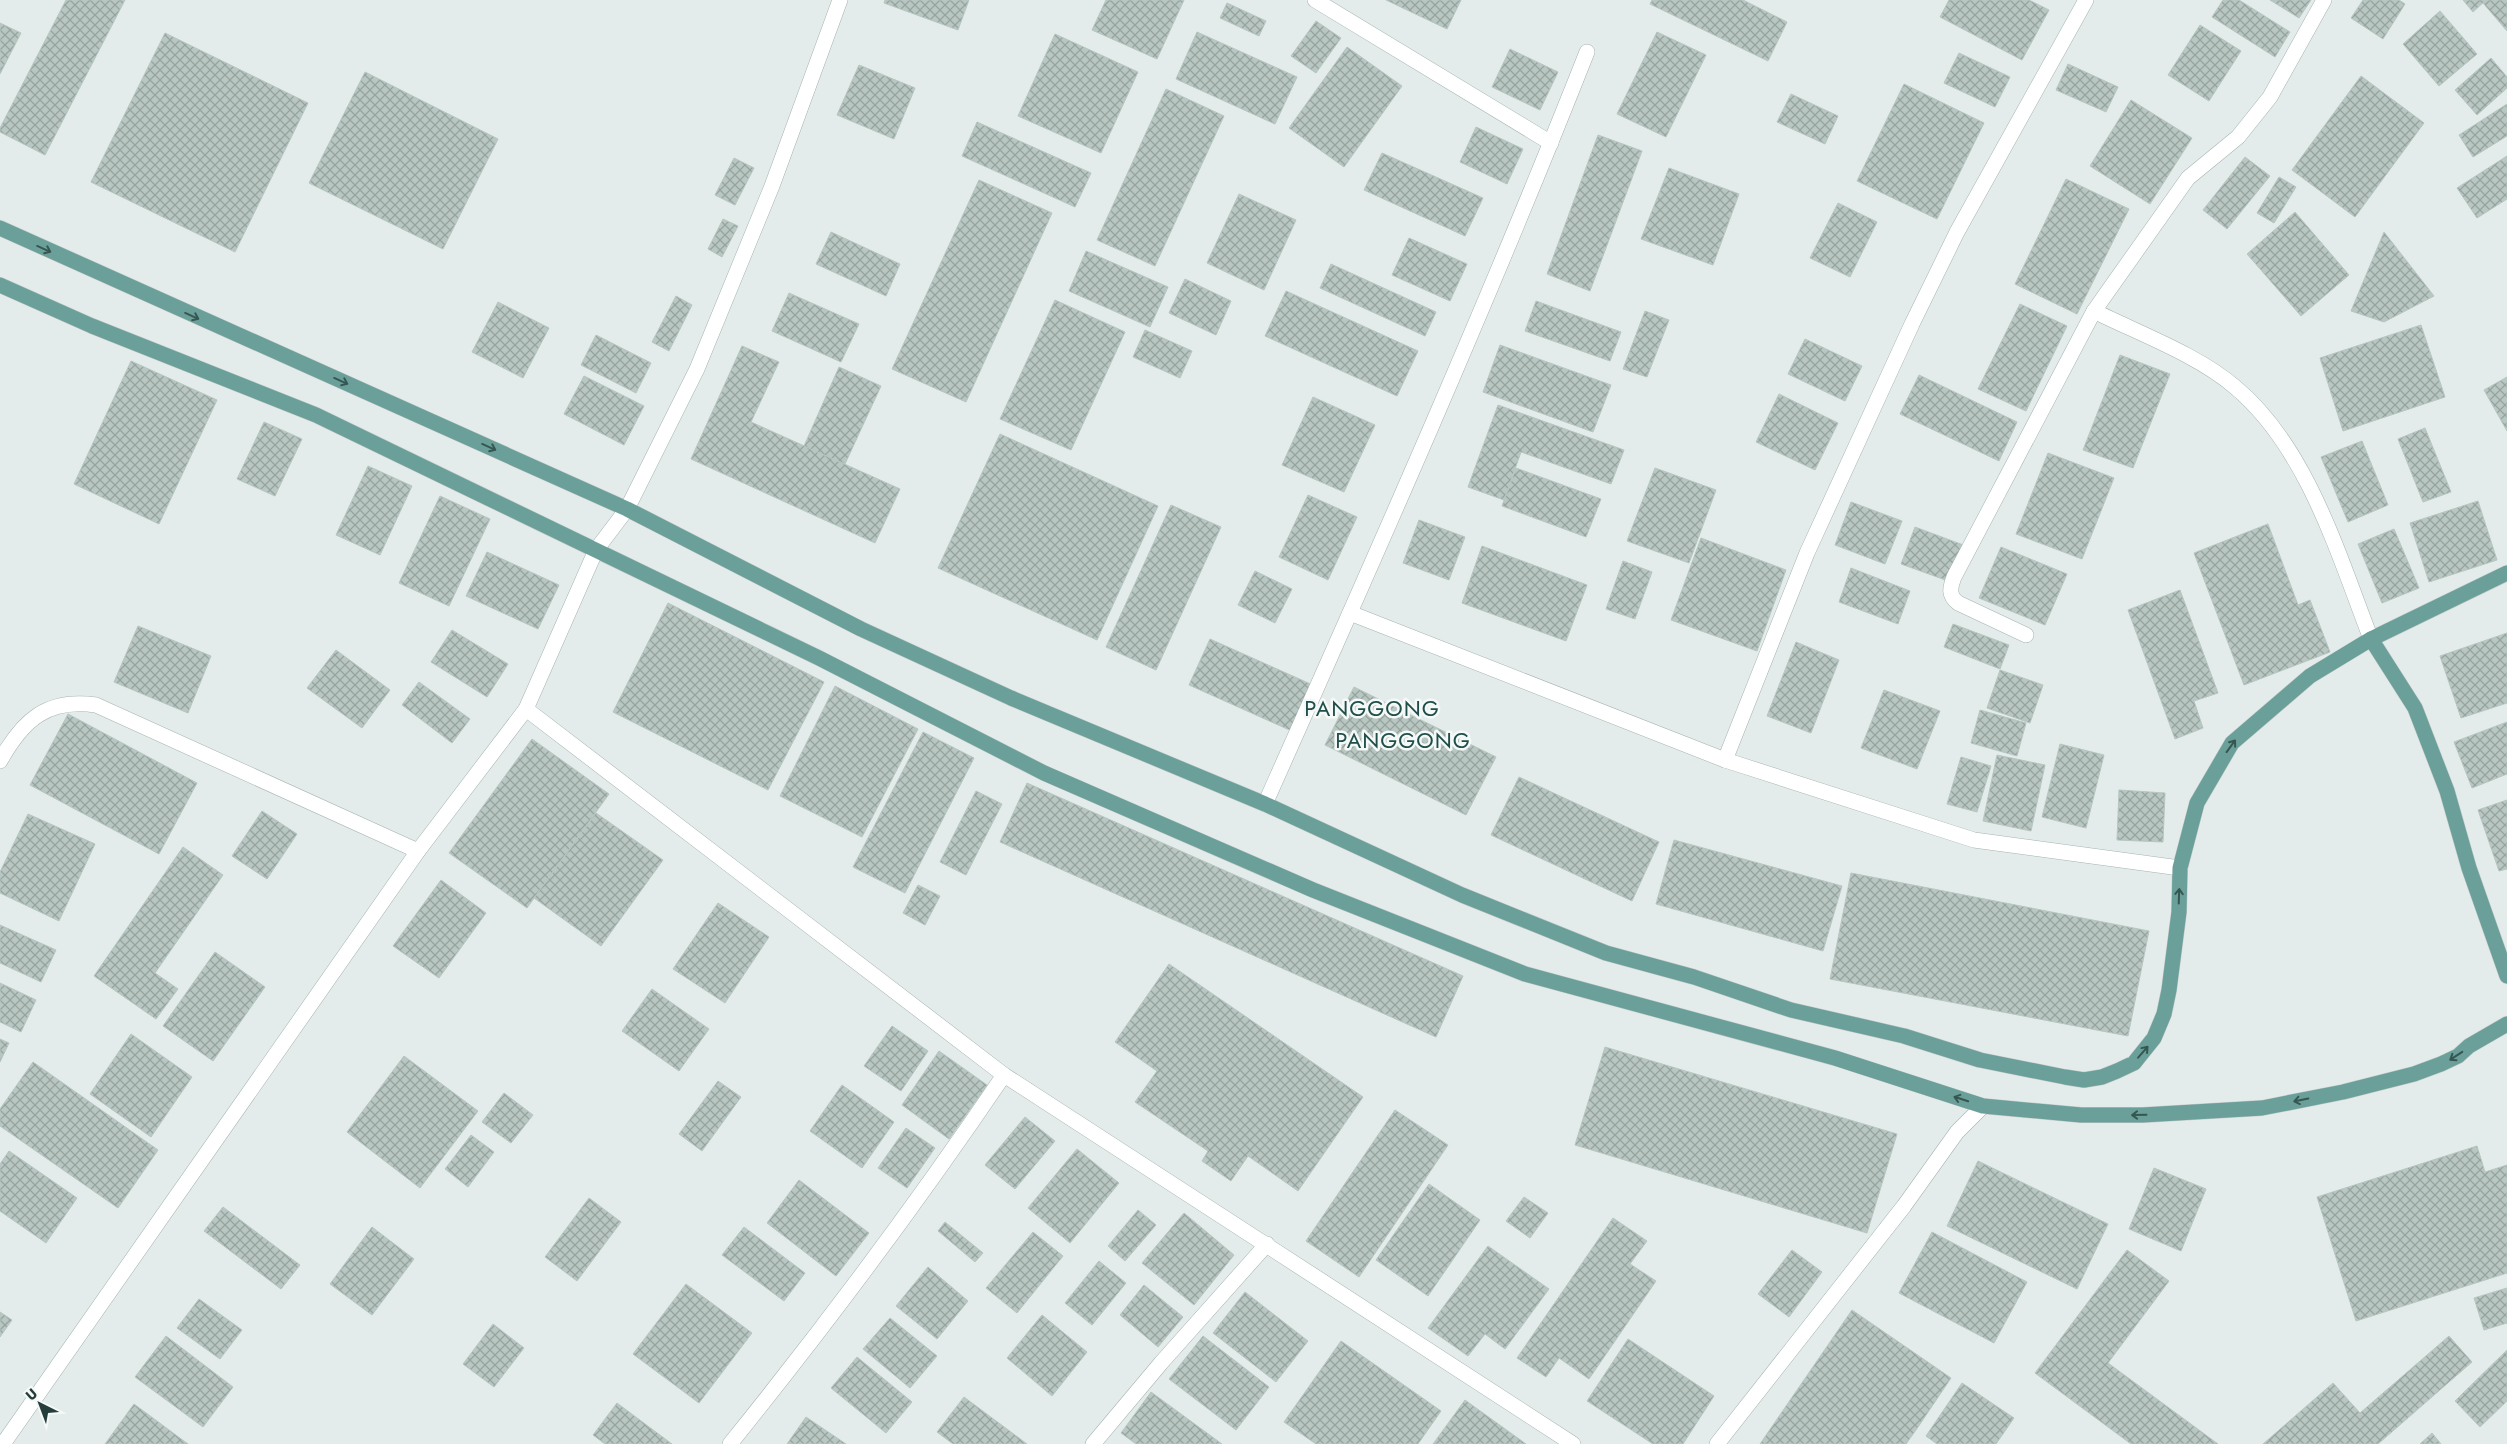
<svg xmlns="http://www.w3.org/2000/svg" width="2507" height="1444" font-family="Jost,sans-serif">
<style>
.building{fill:url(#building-cross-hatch);stroke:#b6c6c1}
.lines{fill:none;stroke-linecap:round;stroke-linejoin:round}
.street-casing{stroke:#a6b4b2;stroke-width:16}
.primary-casing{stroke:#c2c9c8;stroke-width:16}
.street{stroke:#fff;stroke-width:15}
.primary{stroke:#6aa099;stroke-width:15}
.oneway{stroke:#365652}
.labels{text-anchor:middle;stroke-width:5;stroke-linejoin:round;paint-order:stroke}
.quarter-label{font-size:22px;letter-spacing:1px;fill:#204e4a;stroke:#f4f9f7}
</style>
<defs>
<pattern id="building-cross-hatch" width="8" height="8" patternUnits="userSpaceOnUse" patternTransform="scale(1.25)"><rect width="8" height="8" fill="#b9c7c3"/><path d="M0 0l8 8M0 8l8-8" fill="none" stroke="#96a39f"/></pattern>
</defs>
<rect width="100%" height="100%" fill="#e3ecea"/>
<g class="building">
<path d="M66,0H125L45,155L0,132V128Z"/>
<path d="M885,0H969L958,30L884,3Z"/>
<path d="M1106,0H1184L1157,59L1092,30Z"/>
<path d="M1386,0H1461L1447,29Z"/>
<path d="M1652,0H1743L1787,22L1768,61L1650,4Z"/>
<path d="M1949,0H2029L2049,10L2022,60L1940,17Z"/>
<path d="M2223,0H2239L2290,32L2275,57L2212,17Z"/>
<path d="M2270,0H2311L2299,18Z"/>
<path d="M2363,0H2399L2405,4L2383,39L2351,18Z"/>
<path d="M2463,0H2486L2473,12Z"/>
<path d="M2486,0H2507V31L2483,3Z"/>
<path d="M1227,3L1266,21L1259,36L1220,18Z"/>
<path d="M2440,11L2477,54L2439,86L2403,44Z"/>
<path d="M1316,21L1341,38L1316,73L1291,56Z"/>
<path d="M0,23L21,33L0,74Z"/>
<path d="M2200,25L2241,51L2209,101L2168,75Z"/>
<path d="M1197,32L1297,77L1275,124L1176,79Z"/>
<path d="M1657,32L1706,55L1666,137L1617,114Z"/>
<path d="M165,33L308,103L235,252L91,182Z"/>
<path d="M1055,34L1138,72L1101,153L1018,116Z"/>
<path d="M1347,47L1402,86L1344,167L1289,128Z"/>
<path d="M1510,49L1558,72L1540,110L1492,87Z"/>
<path d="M1959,53L2010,77L1995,107L1944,83Z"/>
<path d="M2491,58L2507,77V88L2477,115L2455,90Z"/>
<path d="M2068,64L2118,87L2106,112L2056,90Z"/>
<path d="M859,65L915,88L894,139L837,115Z"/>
<path d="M365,72L498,139L443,249L309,183Z"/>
<path d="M2361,76L2424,123L2355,217L2292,170Z"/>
<path d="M1904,84L1984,123L1937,219L1857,181Z"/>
<path d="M1166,89L1224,116L1155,266L1097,240Z"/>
<path d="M1791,94L1838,116L1825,144L1777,122Z"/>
<path d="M2131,100L2192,138L2150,204L2090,166Z"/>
<path d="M2507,104V136L2473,157L2459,135Z"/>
<path d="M977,122L1091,173L1075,207L962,156Z"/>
<path d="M1476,127L1523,149L1507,184L1460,162Z"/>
<path d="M1598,135L1642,151L1590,291L1547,274Z"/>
<path d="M1382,153L1483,198L1465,236L1364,190Z"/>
<path d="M2507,156V199L2477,218L2457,188Z"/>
<path d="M2245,157L2270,176L2227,229L2203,210Z"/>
<path d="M734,158L754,168L735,205L715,195Z"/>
<path d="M1669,168L1739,194L1713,265L1641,239Z"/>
<path d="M2279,177L2296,187L2274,223L2257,213Z"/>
<path d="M2066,179L2129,209L2077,314L2015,284Z"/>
<path d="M979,180L1052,213L966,402L892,369Z"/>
<path d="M1239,194L1296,220L1264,290L1207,263Z"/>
<path d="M1838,203L1877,222L1850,277L1810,258Z"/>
<path d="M2295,212L2349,275L2301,316L2247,254Z"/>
<path d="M723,219L738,226L722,257L708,249Z"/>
<path d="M831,232L900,264L886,296L816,264Z"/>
<path d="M2384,232L2434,296L2384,322L2351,311Z"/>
<path d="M1409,238L1467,264L1450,301L1392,275Z"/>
<path d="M1086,251L1168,287L1150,327L1069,291Z"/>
<path d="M1331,264L1436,312L1425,336L1320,288Z"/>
<path d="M1185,279L1231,301L1216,335L1169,313Z"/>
<path d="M1286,291L1418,351L1397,396L1265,336Z"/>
<path d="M789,293L859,324L841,362L772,331Z"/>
<path d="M676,296L692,305L669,351L652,342Z"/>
<path d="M1055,300L1125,332L1071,450L1000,419Z"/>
<path d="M1536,301L1621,332L1610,361L1525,331Z"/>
<path d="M498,302L549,328L523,378L472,352Z"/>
<path d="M2020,304L2067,326L2026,411L1978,389Z"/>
<path d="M1645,311L1669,320L1647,377L1623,369Z"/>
<path d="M2421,325L2445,397L2343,431L2320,358Z"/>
<path d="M1145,330L1192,351L1180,378L1133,357Z"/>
<path d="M596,335L651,363L636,393L581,365Z"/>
<path d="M1805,339L1862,366L1845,401L1788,374Z"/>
<path d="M1500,345L1611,385L1593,432L1483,392Z"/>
<path d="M742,346L779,362L751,422L900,489L875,543L691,459Z"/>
<path d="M2120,355L2170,374L2133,468L2083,450Z"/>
<path d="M131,361L217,400L159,524L74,484Z"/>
<path d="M839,367L881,386L845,464L804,446Z"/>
<path d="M1919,375L2017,422L1999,461L1900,414Z"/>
<path d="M584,376L644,406L624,445L564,414Z"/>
<path d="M2507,377V431L2484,390Z"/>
<path d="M1779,394L1838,423L1815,470L1756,442Z"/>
<path d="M1313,397L1375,425L1344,492L1282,465Z"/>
<path d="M1498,405L1624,450L1611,484L1521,452L1504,500L1468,487Z"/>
<path d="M264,422L302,439L275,496L237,479Z"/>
<path d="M2425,428L2451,492L2423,502L2398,439Z"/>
<path d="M1000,434L1158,506L1097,640L938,568Z"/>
<path d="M2362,441L2388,505L2348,522L2321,457Z"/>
<path d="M2048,453L2114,478L2082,559L2016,534Z"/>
<path d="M368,466L412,486L380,555L336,535Z"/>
<path d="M1516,468L1601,499L1586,537L1502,506Z"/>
<path d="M1655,468L1716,490L1689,563L1627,541Z"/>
<path d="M1308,495L1357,517L1328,580L1279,557Z"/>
<path d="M440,496L490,519L449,606L399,583Z"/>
<path d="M2478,501L2497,560L2429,582L2410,523Z"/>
<path d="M1851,502L1902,521L1885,564L1835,545Z"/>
<path d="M1171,505L1221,527L1156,670L1106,647Z"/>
<path d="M1419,520L1465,537L1449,580L1403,563Z"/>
<path d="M2268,524L2298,605L2310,600L2330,652L2244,685L2194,553Z"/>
<path d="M1915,527L1966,546L1951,582L1901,564Z"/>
<path d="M2394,529L2419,588L2382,603L2358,544Z"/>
<path d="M1701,538L1786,570L1757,651L1671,620Z"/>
<path d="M1482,546L1587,585L1566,641L1462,603Z"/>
<path d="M2001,547L2067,574L2045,625L1979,598Z"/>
<path d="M487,552L559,585L538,629L466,596Z"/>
<path d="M1623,561L1652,572L1635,619L1606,609Z"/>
<path d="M1851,568L1910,591L1898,624L1839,602Z"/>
<path d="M1255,571L1292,589L1275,623L1238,605Z"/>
<path d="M2180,590L2218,693L2194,701L2203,728L2175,739L2128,610Z"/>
<path d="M668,603L824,682L768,790L613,712Z"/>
<path d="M1953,624L2009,645L2000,669L1944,647Z"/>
<path d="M138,626L211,656L188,713L114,682Z"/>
<path d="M452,630L508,664L487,697L431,662Z"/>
<path d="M2507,633V703L2461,718L2440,656Z"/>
<path d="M1210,639L1315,686L1294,732L1189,685Z"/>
<path d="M1796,642L1839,660L1811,733L1767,716Z"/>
<path d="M336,650L390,690L362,728L307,688Z"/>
<path d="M2000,670L2043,685L2030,723L1987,708Z"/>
<path d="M419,682L470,719L452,743L402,705Z"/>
<path d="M835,686L918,729L862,837L780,796Z"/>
<path d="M1354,687L1496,757L1466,815L1325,745Z"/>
<path d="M1884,690L1940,711L1917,769L1861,748Z"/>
<path d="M1980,710L2026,723L2017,756L1971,743Z"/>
<path d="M68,714L197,783L159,854L30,785Z"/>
<path d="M2507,722V774L2472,788L2454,742Z"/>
<path d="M923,732L974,758L905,893L853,867Z"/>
<path d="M532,739L609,794L527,908L449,853Z"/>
<path d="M2060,744L2104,755L2086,828L2042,817Z"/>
<path d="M1997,755L2045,765L2031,831L1983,821Z"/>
<path d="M1961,757L1991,766L1977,812L1947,804Z"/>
<path d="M1519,777L1659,842L1632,901L1491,835Z"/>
<path d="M1027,783L1463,976L1436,1037L1000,842Z"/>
<path d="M2119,790L2165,793L2163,842L2117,840Z"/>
<path d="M976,791L1002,804L966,875L940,862Z"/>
<path d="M2507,800V869L2499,871L2478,810Z"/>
<path d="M262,811L297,834L267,879L232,856Z"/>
<path d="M596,813L663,860L601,946L534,898Z"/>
<path d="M28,814L95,844L59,921L0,893V872Z"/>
<path d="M1674,840L1842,886L1823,951L1656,904Z"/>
<path d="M183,847L223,875L155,973L178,989L156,1019L94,976Z"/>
<path d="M1851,873L2149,931L2128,1036L1830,979Z"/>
<path d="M441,880L486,913L439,978L393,946Z"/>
<path d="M918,885L940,896L925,925L903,913Z"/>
<path d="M718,903L769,937L725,1003L673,969Z"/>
<path d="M0,925L56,950L41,982L0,963Z"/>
<path d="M215,952L265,987L213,1061L163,1026Z"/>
<path d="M1169,964L1363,1097L1298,1191L1248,1156L1231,1181L1202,1161L1208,1151L1135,1102L1157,1071L1115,1042Z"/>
<path d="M0,983L36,1000L21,1032L0,1022Z"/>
<path d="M652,989L709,1029L679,1071L622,1031Z"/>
<path d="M892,1026L928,1051L901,1091L864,1066Z"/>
<path d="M131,1034L192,1077L151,1137L90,1094Z"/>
<path d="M0,1039L9,1043L0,1062Z"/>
<path d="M1605,1047L1897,1134L1867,1233L1575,1145Z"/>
<path d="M939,1051L987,1085L949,1139L902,1105Z"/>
<path d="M404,1056L478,1111L420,1188L347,1132Z"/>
<path d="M33,1062L158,1150L118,1208L0,1126V1109Z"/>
<path d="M718,1081L741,1097L702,1151L679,1134Z"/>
<path d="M842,1085L894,1122L862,1168L810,1131Z"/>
<path d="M504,1093L533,1115L511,1143L482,1122Z"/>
<path d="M1395,1110L1448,1145L1359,1277L1306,1241Z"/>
<path d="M1025,1117L1055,1141L1015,1189L985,1165Z"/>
<path d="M906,1128L935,1148L907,1188L878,1168Z"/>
<path d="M471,1135L494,1152L468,1187L445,1169Z"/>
<path d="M2477,1146L2485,1172L2507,1165V1273L2356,1321L2317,1197Z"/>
<path d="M1077,1149L1119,1183L1070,1243L1028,1208Z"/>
<path d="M9,1151L77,1198L46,1243L0,1211V1164Z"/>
<path d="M1978,1161L2108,1224L2077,1289L1947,1226Z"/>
<path d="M2154,1168L2206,1189L2181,1251L2129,1229Z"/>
<path d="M799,1180L869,1233L836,1276L767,1223Z"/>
<path d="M1429,1184L1480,1220L1428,1296L1376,1260Z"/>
<path d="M1524,1197L1548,1213L1530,1238L1506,1221Z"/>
<path d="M589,1198L621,1222L577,1281L545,1257Z"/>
<path d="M223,1207L300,1265L281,1289L204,1231Z"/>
<path d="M1138,1210L1156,1225L1125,1261L1108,1246Z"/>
<path d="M1184,1213L1234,1255L1194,1305L1142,1263Z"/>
<path d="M1613,1218L1647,1241L1630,1264L1656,1281L1589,1379L1559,1358L1546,1377L1517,1358Z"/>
<path d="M945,1222L983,1253L975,1262L938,1231Z"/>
<path d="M372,1227L414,1259L372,1315L330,1284Z"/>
<path d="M744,1227L805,1273L784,1301L722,1255Z"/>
<path d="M1033,1232L1063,1256L1017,1313L986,1288Z"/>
<path d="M1932,1232L2027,1282L1994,1343L1899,1293Z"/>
<path d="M1488,1246L1549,1289L1505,1349L1485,1334L1468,1356L1428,1328Z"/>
<path d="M1792,1250L1822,1272L1789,1317L1758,1294Z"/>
<path d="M2127,1250L2169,1281L2108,1363L2218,1444H2131L2035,1373Z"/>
<path d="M1099,1261L1126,1283L1092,1325L1065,1303Z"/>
<path d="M928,1267L968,1301L937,1339L896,1306Z"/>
<path d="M686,1284L752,1333L699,1403L633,1354Z"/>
<path d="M1144,1285L1183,1317L1158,1347L1120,1315Z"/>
<path d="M2507,1288V1323L2484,1330L2474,1298Z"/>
<path d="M1245,1292L1308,1341L1276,1382L1213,1333Z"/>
<path d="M199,1299L242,1330L220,1359L177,1328Z"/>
<path d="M1852,1310L1951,1378L1916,1430L1906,1444H1760Z"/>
<path d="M0,1312L12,1320L0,1337Z"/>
<path d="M1042,1315L1087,1352L1052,1396L1007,1358Z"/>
<path d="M890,1318L937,1356L910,1388L863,1349Z"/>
<path d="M493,1324L524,1348L494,1387L463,1364Z"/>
<path d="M166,1336L233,1387L203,1427L135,1377Z"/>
<path d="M1203,1336L1269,1387L1236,1430L1169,1379Z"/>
<path d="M2449,1336L2472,1362L2378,1444H2263L2333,1383L2360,1413Z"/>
<path d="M1628,1339L1714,1396L1683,1444H1653L1587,1401Z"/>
<path d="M1341,1341L1441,1411L1418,1444H1316L1284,1422Z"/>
<path d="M2507,1350V1401L2480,1427L2455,1401Z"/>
<path d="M857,1357L912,1402L886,1433L831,1388Z"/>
<path d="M1962,1383L2014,1418L1996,1444H1937L1926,1436Z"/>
<path d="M1151,1392L1222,1444H1136L1121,1433Z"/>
<path d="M964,1397L1027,1444H953L937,1432Z"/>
<path d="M1465,1400L1526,1444H1433Z"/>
<path d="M617,1403L672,1444H605L593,1435Z"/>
<path d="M134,1404L188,1444H105Z"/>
<path d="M806,1417L846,1444H787Z"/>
<path d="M2432,1433L2441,1444H2420Z"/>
</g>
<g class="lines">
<defs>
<g id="street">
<path d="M1315,0L1551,143"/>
<path d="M2094,311C2138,333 2198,355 2235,387C2307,447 2338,554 2371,639"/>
<path d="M1350,613L1725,760L1974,840L2180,868"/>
<path d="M2026,635L1958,603C1948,595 1950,588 1954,577L2094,311L2188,178L2238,137L2270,97L2324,0"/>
<path d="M526,709L1004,1075L1573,1444"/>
<path d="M1725,760L1807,553L1912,324L1957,232L2086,0"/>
<path d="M0,761C23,720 47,698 96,705L418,851"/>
<path d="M1265,804C1376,555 1487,305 1587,52"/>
<path d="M3,1444L418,851L526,709L596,550L627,509L697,369L772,186L840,0"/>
<path d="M730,1444C826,1325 918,1202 1004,1075"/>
<path d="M1093,1444L1161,1363L1267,1244"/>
<path d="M1717,1444L1904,1206L1957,1132L1983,1106"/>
</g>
<g id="primary">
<path d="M0,228L627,509L861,629L1011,698L1265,804L1462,895L1606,953L1694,977L1791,1010L1904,1036L1980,1060L2065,1077L2084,1080L2102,1077L2117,1071L2134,1063L2154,1038L2164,1014L2169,990L2179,912L2180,868L2197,803L2232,743L2310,676L2371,639L2507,573"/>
<path d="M0,285L92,326L316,415L819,658L1044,773L1313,890L1525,974L1835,1058L1983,1106L2081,1115H2143L2262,1108L2343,1092L2414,1074L2441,1064L2458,1056L2469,1046L2507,1024"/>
<path d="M2371,639L2415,708L2447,791L2469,868L2507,976"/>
</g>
</defs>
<use href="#street" class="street-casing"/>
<use href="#primary" class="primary-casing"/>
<use href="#street" class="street"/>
<use href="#primary" class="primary"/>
</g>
<defs><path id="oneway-shaft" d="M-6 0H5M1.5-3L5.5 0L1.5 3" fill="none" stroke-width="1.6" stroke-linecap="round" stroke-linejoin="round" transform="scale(1.25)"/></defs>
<g class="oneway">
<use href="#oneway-shaft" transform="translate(44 249) rotate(24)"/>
<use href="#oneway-shaft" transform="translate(192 316) rotate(24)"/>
<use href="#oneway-shaft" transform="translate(341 381) rotate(24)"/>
<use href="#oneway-shaft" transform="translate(489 447) rotate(24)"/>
<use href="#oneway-shaft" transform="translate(2231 746) rotate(-54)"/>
<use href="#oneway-shaft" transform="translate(2179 896) rotate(-88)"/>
<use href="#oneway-shaft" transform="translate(2143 1052) rotate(-49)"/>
<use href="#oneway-shaft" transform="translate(2456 1056) rotate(147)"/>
<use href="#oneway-shaft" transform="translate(1961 1099) rotate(-162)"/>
<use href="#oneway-shaft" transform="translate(2301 1100) rotate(169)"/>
<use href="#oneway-shaft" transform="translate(2139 1115) rotate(179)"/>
</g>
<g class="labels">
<g class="quarter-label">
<text x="1372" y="716">PANGGONG</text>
<text x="1403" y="748">PANGGONG</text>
</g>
</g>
<g transform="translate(40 1404) rotate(318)" stroke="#f4f9f7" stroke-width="4" paint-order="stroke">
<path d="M0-4L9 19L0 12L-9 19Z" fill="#243d3a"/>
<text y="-8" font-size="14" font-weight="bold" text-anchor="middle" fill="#243d3a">U</text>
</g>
</svg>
